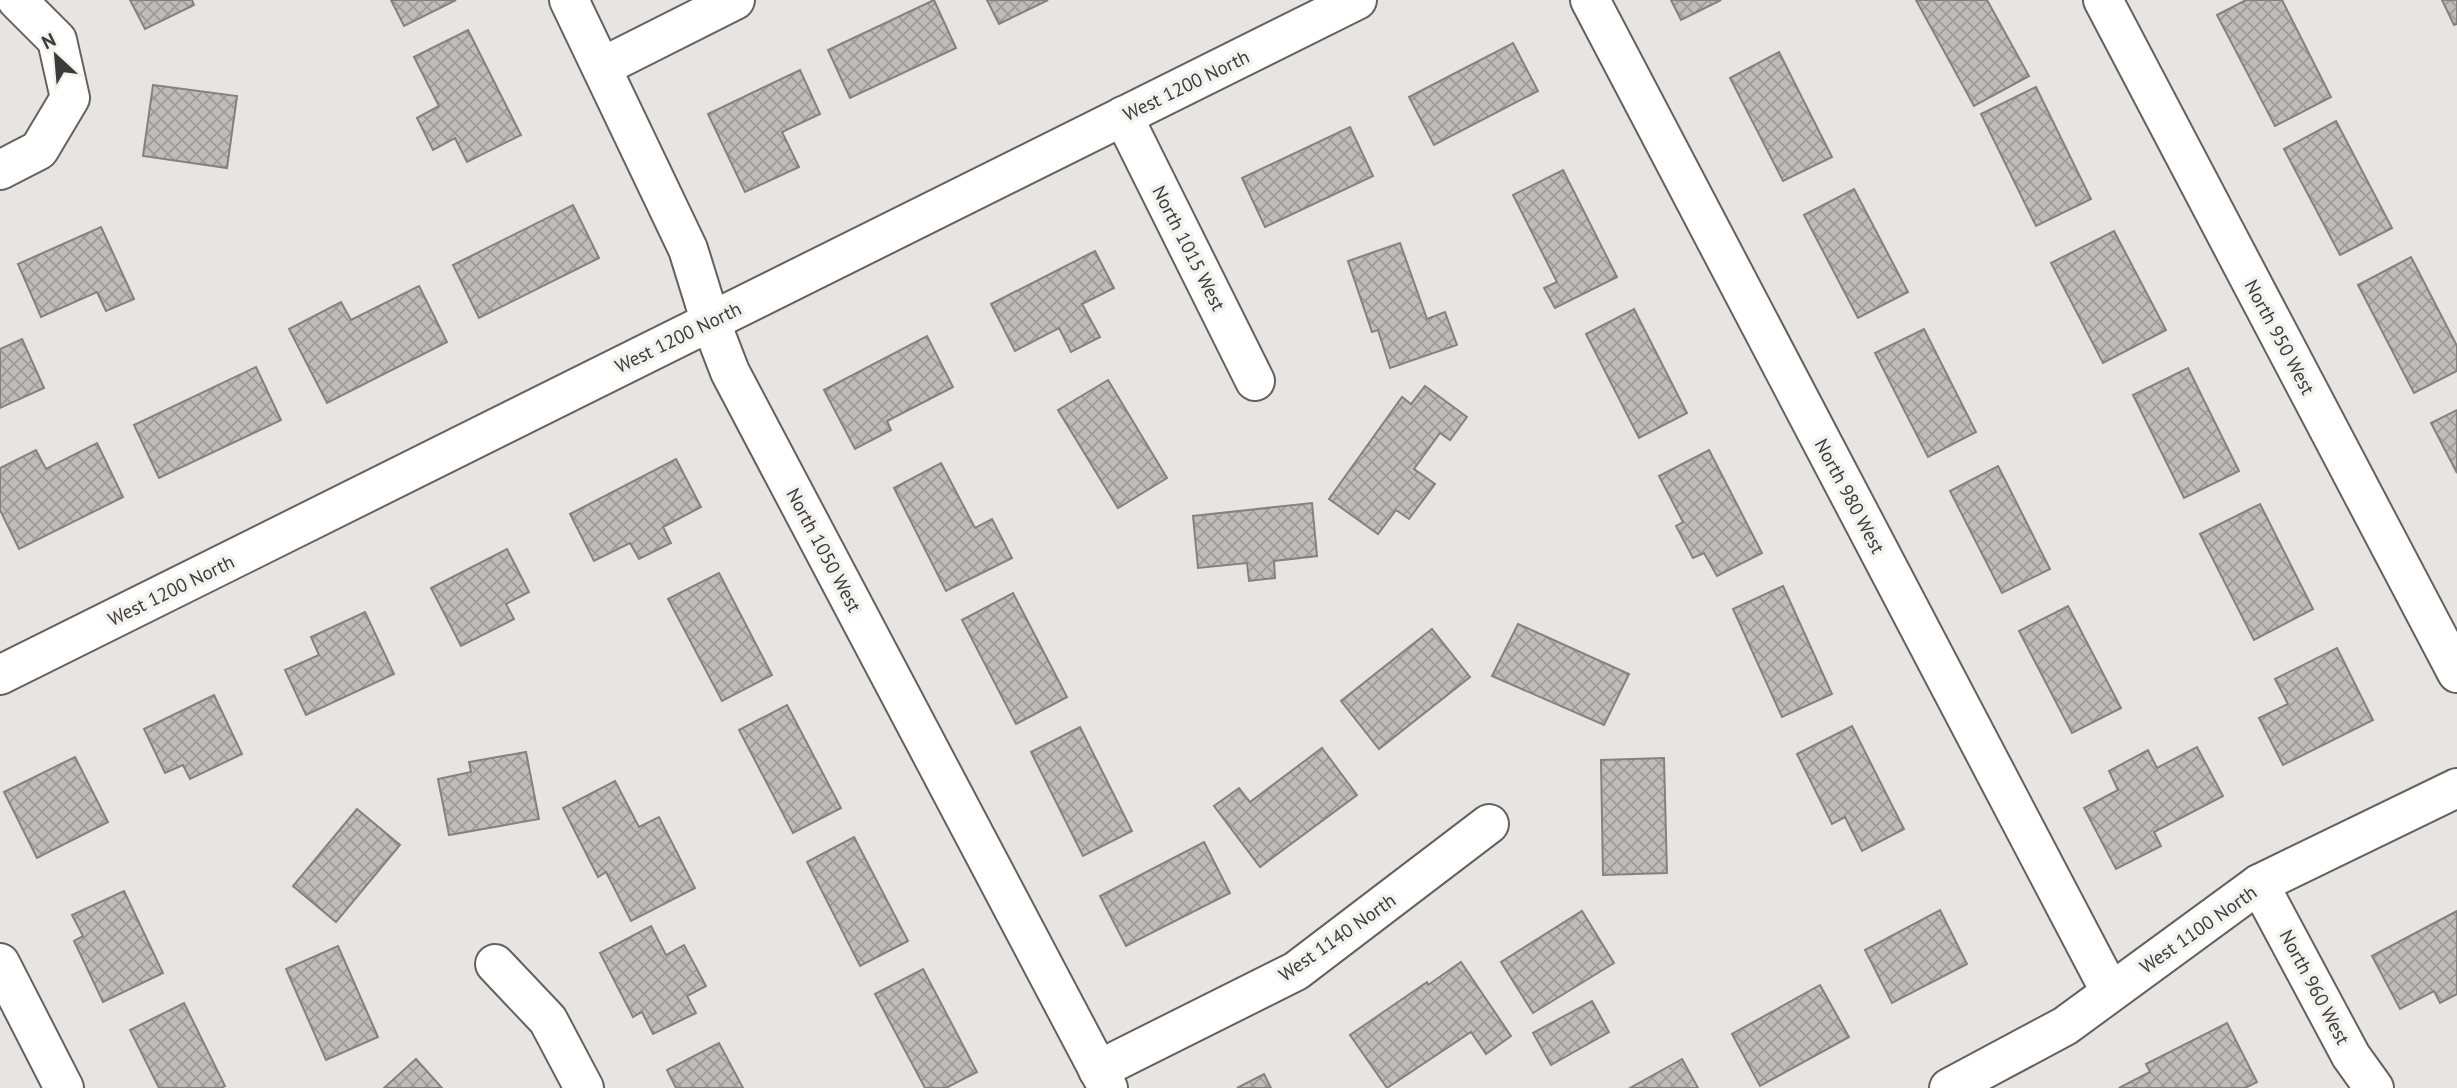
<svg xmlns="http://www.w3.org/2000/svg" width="2457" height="1088" font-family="'PT Sans',sans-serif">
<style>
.building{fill:url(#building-cross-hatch);stroke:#84817f;stroke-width:2}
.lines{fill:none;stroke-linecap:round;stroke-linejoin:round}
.minor-casing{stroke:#64625f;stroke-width:42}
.tertiary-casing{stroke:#64625f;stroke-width:42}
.minor{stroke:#fff;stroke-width:38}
.tertiary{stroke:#fff;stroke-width:38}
.labels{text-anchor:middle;stroke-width:7;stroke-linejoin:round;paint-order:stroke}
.street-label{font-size:19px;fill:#3c3b39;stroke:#f4f2ee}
</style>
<defs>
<pattern id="building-cross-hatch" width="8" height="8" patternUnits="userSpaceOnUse" patternTransform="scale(1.75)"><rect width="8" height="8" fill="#c0bcba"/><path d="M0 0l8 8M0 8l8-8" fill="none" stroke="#9d9a98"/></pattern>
</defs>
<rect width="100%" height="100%" fill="#e7e4e1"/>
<g class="building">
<path d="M130,0H192L194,5L145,29Z"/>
<path d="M391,0H456L404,26Z"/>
<path d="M934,0L956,48L850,98L828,50Z"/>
<path d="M987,0H1048L999,24Z"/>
<path d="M1671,0H1721L1681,20Z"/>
<path d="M1916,0H1987L2029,76L1974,106Z"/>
<path d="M2246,0H2282L2331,97L2275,126L2217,15Z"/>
<path d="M2442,0H2457V24L2454,25Z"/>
<path d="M468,30L521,135L467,162L455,138L433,150L417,118L439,106L414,57Z"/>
<path d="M1513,43L1538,91L1434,145L1409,97Z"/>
<path d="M1779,52L1832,157L1783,181L1730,78Z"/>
<path d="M800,70L820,114L782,132L799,167L745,192L708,114Z"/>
<path d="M153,85L237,96L227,168L143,156Z"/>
<path d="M2036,87L2091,199L2036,226L1981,114Z"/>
<path d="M2336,121L2392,228L2340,255L2284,149Z"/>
<path d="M1350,127L1373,176L1265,227L1242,178Z"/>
<path d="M1563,170L1617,277L1555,308L1544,288L1557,282L1513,195Z"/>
<path d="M1854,189L1908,292L1858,318L1804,215Z"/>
<path d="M573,205L599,258L479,318L453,265Z"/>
<path d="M101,227L134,299L106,311L97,292L41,317L18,264Z"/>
<path d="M2114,231L2166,330L2103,363L2051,263Z"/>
<path d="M1400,243L1427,319L1445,312L1457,345L1390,368L1378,330L1372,332L1348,261Z"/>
<path d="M1095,251L1114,288L1082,304L1100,337L1071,352L1059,328L1015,351L991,304Z"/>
<path d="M2411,257L2457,346V371L2414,393L2358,285Z"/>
<path d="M419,286L447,342L327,403L289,329L341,302L351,320Z"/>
<path d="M1634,309L1687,413L1639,438L1586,334Z"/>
<path d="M1924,329L1976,432L1928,457L1875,353Z"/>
<path d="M927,336L953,387L887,421L891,430L855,449L824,390Z"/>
<path d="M22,339L44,388L0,408V349Z"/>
<path d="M256,367L281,420L159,478L134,425Z"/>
<path d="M2188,368L2239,471L2184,498L2133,395Z"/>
<path d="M1108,380L1167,478L1118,508L1058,410Z"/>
<path d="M1425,386L1467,417L1450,440L1440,433L1414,469L1435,484L1409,519L1396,510L1378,534L1329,499L1402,397L1411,404Z"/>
<path d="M2457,410V473L2431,423Z"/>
<path d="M97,443L123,497L19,549L0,510V468L36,450L46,469Z"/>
<path d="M1709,450L1762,553L1717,576L1704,553L1693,558L1676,526L1683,522L1659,476Z"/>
<path d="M676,459L701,507L663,527L671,543L639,559L630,543L594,561L570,514Z"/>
<path d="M941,463L975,528L992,519L1012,558L946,591L894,488Z"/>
<path d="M1998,466L2050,569L2002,593L1950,491Z"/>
<path d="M1312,503L1317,556L1274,561L1275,578L1249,581L1247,563L1198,568L1193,516Z"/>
<path d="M2260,504L2313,609L2254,640L2200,534Z"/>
<path d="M507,549L529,592L506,604L514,619L461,646L431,588Z"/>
<path d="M719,573L772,675L722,701L668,599Z"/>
<path d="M1783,586L1832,694L1782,717L1733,609Z"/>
<path d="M1013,593L1067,697L1016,724L962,620Z"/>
<path d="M2068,606L2121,708L2072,733L2019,631Z"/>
<path d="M365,612L394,674L306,715L285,670L319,655L311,637Z"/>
<path d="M1518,624L1629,674L1604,725L1492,676Z"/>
<path d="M1432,629L1470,677L1379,749L1341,701Z"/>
<path d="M2337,648L2373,720L2283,765L2259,718L2288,704L2275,679Z"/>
<path d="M214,695L242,754L190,779L183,765L165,773L144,729Z"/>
<path d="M787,705L841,808L793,833L739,730Z"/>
<path d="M1852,726L1904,829L1862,851L1845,817L1832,824L1797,754Z"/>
<path d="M1080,727L1132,831L1083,856L1031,752Z"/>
<path d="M2197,747L2223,796L2154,832L2161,846L2116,869L2084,808L2118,790L2109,771L2148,750L2157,768Z"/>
<path d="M1322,748L1357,795L1260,867L1214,806L1239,788L1250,802Z"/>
<path d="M526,752L539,819L449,835L438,779L471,772L469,762Z"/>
<path d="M75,757L108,822L37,858L4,792Z"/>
<path d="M1664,758L1667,873L1603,875L1601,760Z"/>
<path d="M615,781L639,827L659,817L695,888L631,921L606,872L598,877L563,808Z"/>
<path d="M357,809L400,845L336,922L293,886Z"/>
<path d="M854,837L908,941L860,966L807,862Z"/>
<path d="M1204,842L1230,893L1126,946L1100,896Z"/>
<path d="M124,891L163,973L103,1002L74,941L83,936L72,915Z"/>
<path d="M1940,910L1967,964L1892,1003L1865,950Z"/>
<path d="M1582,911L1614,963L1533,1013L1501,962Z"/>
<path d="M2457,911V994L2440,1003L2434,991L2400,1009L2372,956Z"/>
<path d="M651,926L666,955L684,945L706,986L687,996L696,1013L653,1034L642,1012L633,1017L600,953Z"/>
<path d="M338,946L378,1037L326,1060L286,969Z"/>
<path d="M1461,962L1511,1036L1486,1054L1471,1032L1387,1088L1350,1035L1427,982L1428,985Z"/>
<path d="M923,969L977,1072L946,1088H925L875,994Z"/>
<path d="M1820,985L1849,1037L1760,1086L1732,1034Z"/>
<path d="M1592,1001L1609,1032L1551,1065L1533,1033Z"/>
<path d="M184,1003L225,1086L221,1088H159L130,1030Z"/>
<path d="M2227,1023L2257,1082L2245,1088H2119L2150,1072L2146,1064Z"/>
<path d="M719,1043L743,1088H676L667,1070Z"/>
<path d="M416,1059L442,1088H384Z"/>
<path d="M1682,1059L1698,1088H1630Z"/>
<path d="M1264,1074L1271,1088H1237Z"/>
</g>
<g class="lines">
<defs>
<g id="minor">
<path d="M569,0L688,249L710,320L730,372L1108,1088"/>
<path d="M1590,0L2110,991"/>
<path d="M2103,0L2457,673"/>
<path d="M602,67L735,0"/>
<path d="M1123,116L1255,381"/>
<path d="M0,170L39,150L70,98L57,40L17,0"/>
<path d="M2259,884L2351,1056L2374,1088"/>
<path d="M0,963L64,1088"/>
<path d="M495,964L548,1020L584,1088"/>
<path d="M1098,1070L1296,971L1489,824"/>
<path d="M1949,1088L2065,1026L2259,884L2457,788"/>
</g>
<path id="tertiary" d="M0,675L1357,0"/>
</defs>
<use href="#minor" class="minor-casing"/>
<use href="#tertiary" class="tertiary-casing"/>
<use href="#minor" class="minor"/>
<use href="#tertiary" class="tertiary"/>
</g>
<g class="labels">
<g class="street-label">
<text transform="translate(1186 85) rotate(-26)" y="7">West 1200 North</text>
<text transform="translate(1189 248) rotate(63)" y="7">North 1015 West</text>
<text transform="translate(678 337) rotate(-26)" y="7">West 1200 North</text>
<text transform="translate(2280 337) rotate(62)" y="7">North 950 West</text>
<text transform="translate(1850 496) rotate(62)" y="7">North 980 West</text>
<text transform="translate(824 550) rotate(62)" y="7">North 1050 West</text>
<text transform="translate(171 590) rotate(-26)" y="7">West 1200 North</text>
<text transform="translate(2198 929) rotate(-35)" y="7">West 1100 North</text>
<text transform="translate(1337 937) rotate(-35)" y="7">West 1140 North</text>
<text transform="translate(2315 987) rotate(62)" y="7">North 960 West</text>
</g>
</g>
<g transform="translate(56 56) rotate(334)" stroke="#f4f2ee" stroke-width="5" paint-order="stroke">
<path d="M0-5L12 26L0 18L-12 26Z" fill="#3c3b39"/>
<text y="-10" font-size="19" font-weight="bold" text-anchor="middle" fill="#3c3b39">N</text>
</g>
</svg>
